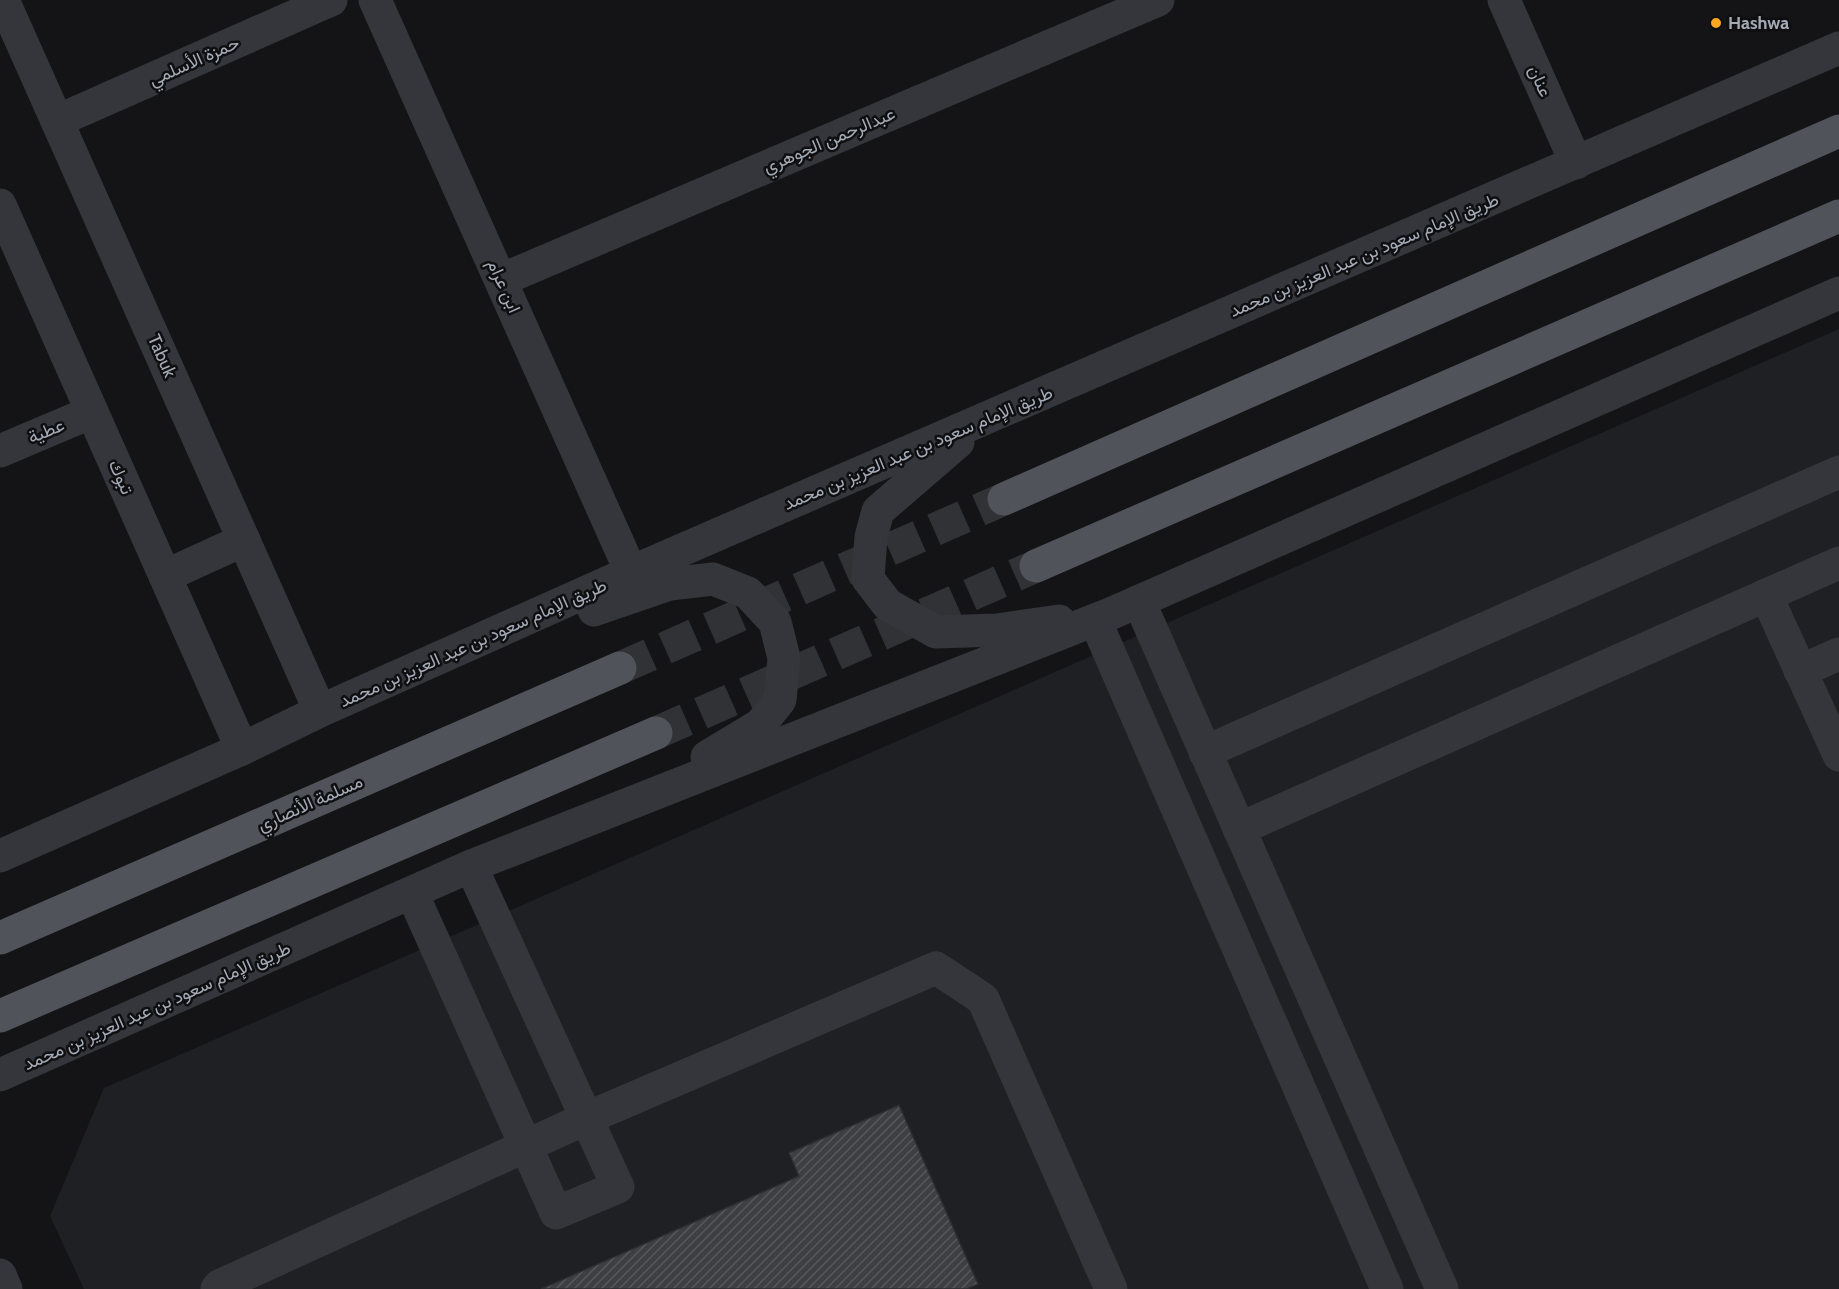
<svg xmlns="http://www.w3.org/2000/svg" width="1839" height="1289" font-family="Cabin,Vazirmatn,sans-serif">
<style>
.built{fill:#1f2023}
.building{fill:url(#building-hatch);stroke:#2d2e32;stroke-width:1.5}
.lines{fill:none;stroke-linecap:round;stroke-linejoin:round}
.major-tunnel{stroke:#313236;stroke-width:33;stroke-dasharray:33 16;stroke-linecap:butt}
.minor{stroke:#34363b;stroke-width:33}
.major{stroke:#50535a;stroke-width:33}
.poi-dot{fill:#ffa622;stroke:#0f0f11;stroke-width:2}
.labels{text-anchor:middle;stroke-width:5;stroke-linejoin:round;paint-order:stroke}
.poi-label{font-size:18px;font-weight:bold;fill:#a4abb7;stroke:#0f0f11;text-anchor:start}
.street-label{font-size:18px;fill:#a4abb7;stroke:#0f0f11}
</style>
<defs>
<pattern id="building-hatch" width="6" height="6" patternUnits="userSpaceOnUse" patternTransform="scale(1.5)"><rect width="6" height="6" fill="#3d3f43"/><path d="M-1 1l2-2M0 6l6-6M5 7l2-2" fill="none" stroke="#56585c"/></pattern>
</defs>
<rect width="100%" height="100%" fill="#141416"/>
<path class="built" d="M1839,329V1289H84L50,1216L104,1088Z"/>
<path class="building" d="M899,1105L978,1284L967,1289H541L799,1176L789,1153Z"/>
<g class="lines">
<g class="major-tunnel">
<path d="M620,668L1004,499"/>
<path d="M656,733L1036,566"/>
</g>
<g class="minor">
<path d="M3,0L320,711"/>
<path d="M375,0L631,572"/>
<path d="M1504,0L1576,163"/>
<path d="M57,121L331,0"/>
<path d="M0,205L242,749"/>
<path d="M501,280L1158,0"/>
<path d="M958,442L878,511L871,537L868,579L888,605L936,632L997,630L1059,621"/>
<path d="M0,451L92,412"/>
<path d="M165,576L244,540"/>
<path d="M1766,595L1839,755"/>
<path d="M1139,601L1442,1289"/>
<path d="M594,610L670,584L713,579L748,593L775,622L784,658L780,700L760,725L707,757"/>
<path d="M1095,620L1387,1289"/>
<path d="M1800,671L1839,654"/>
<path d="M1205,752L1839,472"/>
<path d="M1239,829L1839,563"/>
<path d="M0,856L242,749L320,711L631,572L1839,48"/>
<path d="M412,893L556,1213L618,1187L471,866"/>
<path d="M0,1075L471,866L1110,614L1839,293"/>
<path d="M0,1275L6,1289"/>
<path d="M217,1289L219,1286L587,1118L936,968L983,999L1111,1289"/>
</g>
<g class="major">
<path d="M1004,499L1839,131"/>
<path d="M1036,566L1839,216"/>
<path d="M0,938L620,668"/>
<path d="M0,1016L656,733"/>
</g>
</g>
<circle class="poi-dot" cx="1716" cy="23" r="6"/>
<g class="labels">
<g class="poi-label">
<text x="1728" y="29">Hashwa</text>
</g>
<g class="street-label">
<text transform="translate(194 61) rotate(-24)" y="6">حمزة الأسلمي</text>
<text transform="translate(1540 81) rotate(66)" y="6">عنان</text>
<text transform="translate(829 140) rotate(-23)" y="6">عبدالرحمن الجوهري</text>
<text transform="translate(1364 255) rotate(-23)" y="6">طريق الإمام سعود بن عبد العزيز بن محمد</text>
<text transform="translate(504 286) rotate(66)" y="6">ابن عرام</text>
<text transform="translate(162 356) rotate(66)" y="6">Tabuk</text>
<text transform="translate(46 431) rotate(-23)" y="6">عطية</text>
<text transform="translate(918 448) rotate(-23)" y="6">طريق الإمام سعود بن عبد العزيز بن محمد</text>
<text transform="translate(121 477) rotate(66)" y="6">تبوك</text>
<text transform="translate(473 643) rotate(-24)" y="6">طريق الإمام سعود بن عبد العزيز بن محمد</text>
<text transform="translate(310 803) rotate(-24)" y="6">مسلمة الأنصاري</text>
<text transform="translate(157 1006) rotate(-24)" y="6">طريق الإمام سعود بن عبد العزيز بن محمد</text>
</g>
</g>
</svg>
